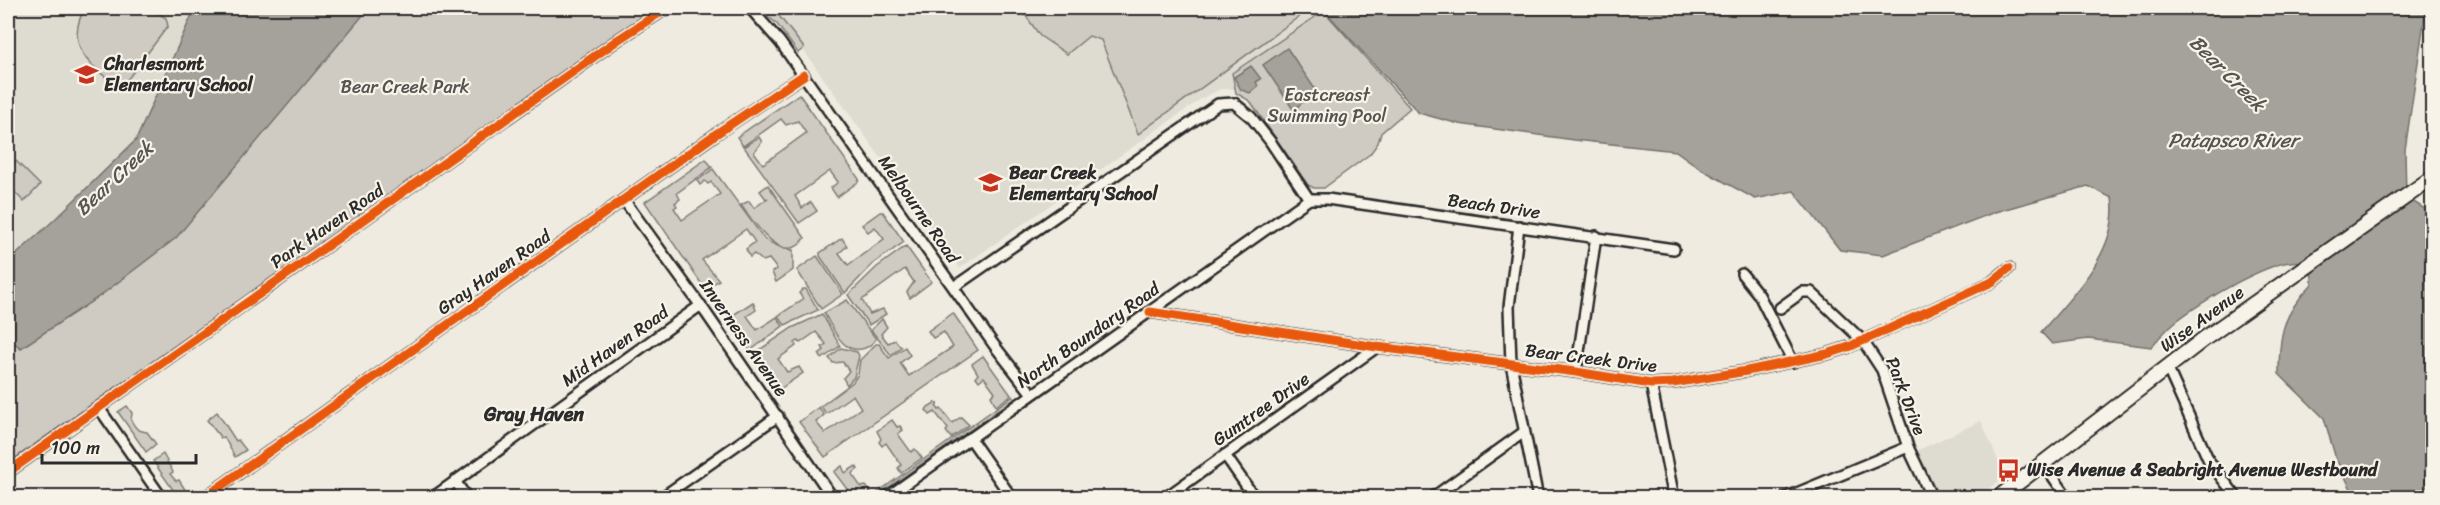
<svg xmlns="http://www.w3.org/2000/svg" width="2440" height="505" font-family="Sriracha,sans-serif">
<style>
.built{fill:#dedbd1}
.green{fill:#cfcbc2;stroke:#7d7b76;stroke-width:1.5}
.water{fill:#a4a29a;stroke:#74726e;stroke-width:1.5}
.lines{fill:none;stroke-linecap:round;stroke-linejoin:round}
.street-casing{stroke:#2b2b2b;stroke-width:14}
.secondary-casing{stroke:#2b2b2b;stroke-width:18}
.street{stroke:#f7f3e8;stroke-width:9}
.secondary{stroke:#f7f3e8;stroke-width:14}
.cycleway-casing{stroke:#f7f3e8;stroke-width:13}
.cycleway{stroke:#e8590c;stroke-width:9}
.labels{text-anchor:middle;stroke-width:4.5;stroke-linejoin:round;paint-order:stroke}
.poi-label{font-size:18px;font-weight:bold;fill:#2b2b2b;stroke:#f7f3e8;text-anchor:start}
.park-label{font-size:18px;fill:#545351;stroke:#f7f3e8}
.street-label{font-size:18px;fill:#2b2b2b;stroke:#f7f3e8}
.water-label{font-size:20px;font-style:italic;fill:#555552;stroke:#f7f3e8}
.neighbourhood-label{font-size:20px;font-weight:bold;fill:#2b2b2b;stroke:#f7f3e8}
</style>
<rect width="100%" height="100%" fill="#efebe0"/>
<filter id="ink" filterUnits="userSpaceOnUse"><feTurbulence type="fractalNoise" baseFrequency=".0167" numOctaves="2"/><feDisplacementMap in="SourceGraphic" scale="12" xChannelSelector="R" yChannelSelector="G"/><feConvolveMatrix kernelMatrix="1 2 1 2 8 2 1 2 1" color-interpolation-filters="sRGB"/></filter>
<g filter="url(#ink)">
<g class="built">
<path d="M8,8H195L136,140L54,220L8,262Z"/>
<path d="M773,8H1322L1324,10L1232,73L1235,89H1221L1204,97L960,268Z"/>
<path d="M1981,421L2005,476L1978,497H1937L1914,452Z"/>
</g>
<g class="green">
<path d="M85,8H150L166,18L168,26L121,88C91,68 63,46 85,8Z"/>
<path d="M349,8H655L8,463V338L14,343Z"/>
<path d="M758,8H773L804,48L798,53L777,24Z"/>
<path d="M1001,8H1299L1304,13L1138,134L1101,40L1089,36L1067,54L1040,36L1026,16Z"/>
<path d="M1324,11L1410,108L1381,133L1378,143L1370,154L1324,188H1314L1308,185L1250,101L1236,93L1232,73Z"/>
<path d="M799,94L859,179L858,182L837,197L831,188L838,182L830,171L795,196L802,208L811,202L817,211L799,223L744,147L759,137L762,142L754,152L763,164L806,133L798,121L786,125L781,119L743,146L737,137Z"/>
<path d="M706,159L712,167L677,193L680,199L675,203L677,206L674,208L682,220L720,194L711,182L708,184L705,181L700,185L697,181L713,169L765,240L784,249L793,250V270L776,282L772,272L777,269L769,259L763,261L754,254L750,257L746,249L755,242L746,229L702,260L719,280L705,289L645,202Z"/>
<path d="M16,161L40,185L24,202L8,185V169Z"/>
<path d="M768,185L805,238C783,270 752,219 741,205L749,201L754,208L768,198L766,199L760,191Z"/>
<path d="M880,212H883L904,242L874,263L845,293L820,256V253L842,238L847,246L839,253L848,265L884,239L875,227L868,232L862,225Z"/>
<path d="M906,246L931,281L930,283L910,298L907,292L914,282L905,269L862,300L870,314L883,309L886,314L869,325L848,295L877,267Z"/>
<path d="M817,256L843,294L821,309L797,270Z"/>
<path d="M803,289H806L818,310L785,325L778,316L803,299L799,293Z"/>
<path d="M847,300L876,339C873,343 870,346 865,348C843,356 833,328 824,313Z"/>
<path d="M753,302L756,310L747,316L757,330L777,317L783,326L750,351L727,319Z"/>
<path d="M953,313L978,350L825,457L799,422L819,407L824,415L816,422L825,433L861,408L853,395L826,414L821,406L853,382L858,374L860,360L876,344H879L889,358L905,347L910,355L900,363L909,376L953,347L944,332L933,338L928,331Z"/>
<path d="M822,314L840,346L822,359L819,354L824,350L822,347L826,344L816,332L800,343L798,341L795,343L796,346L778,359L787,372L799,367L803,373L777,391L752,355L792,328Z"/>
<path d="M882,319L887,327L881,334L888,343L895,340L901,347L891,355L871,330Z"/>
<path d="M841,348L857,352L859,356L854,377L847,385L843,378L849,371L843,362L833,363L829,358Z"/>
<path d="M983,356L1011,395L996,406L991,396L995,392L984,377L979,381L976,377L978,374L972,364Z"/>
<path d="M1013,396L1014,399L1011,401L879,494L878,492Z"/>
<path d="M936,402L938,404L936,406L939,410L941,409L952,423L961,417L969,425L951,438L946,431L948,429L935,412L930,415L926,410L928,407Z"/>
<path d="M127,406L132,413L131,420C135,428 138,431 147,432L156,444L146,452L118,412Z"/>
<path d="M217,412L236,441L238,440L246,450L235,457L224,437L221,438L207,420Z"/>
<path d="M892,420L897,427L900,426L903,430L898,434L911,452L915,449L922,458L901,473L898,468L901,465L886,443L882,446L879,442L881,439L877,431Z"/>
<path d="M163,454L173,472L170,474L176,481L179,480L186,491L178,497L153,461Z"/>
<path d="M842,466L845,473L856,466L858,469L852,474L861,487L866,486L872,494L866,497H853L834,472Z"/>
</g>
<g class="water">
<path d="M195,8H369L176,238L100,296L21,348L8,338V262L54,220L136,140Z"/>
<path d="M1322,8H2426L2405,150L2406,197L2428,211L2432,219V497L2359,498L2354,495L2336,459L2324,418L2279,374C2279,333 2283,314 2312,284V276L2302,262C2274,256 2197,304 2174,323C2166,330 2158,339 2151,347L2088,339L2052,344L2041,332C2072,296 2120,250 2112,198L2088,186L1995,212L1883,255L1840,250L1794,191L1755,199L1701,169L1676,151L1574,140L1459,124L1419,113Z"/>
<path d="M1287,48L1317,92L1299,105L1295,112L1263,65Z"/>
<path d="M1251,66L1261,79L1256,82L1258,86L1250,93L1241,90L1234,77Z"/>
</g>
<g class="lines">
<defs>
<g id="street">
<path d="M750,8L780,42L994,345L1032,394"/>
<path d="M1309,199H1327L1674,249"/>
<path d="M624,200L706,313L833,498"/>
<path d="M1519,226L1509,307L1511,364L1538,498"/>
<path d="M1742,274L1759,295L1793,362"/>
<path d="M954,287L1218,104L1234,103L1251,117L1270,141L1309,199"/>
<path d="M1780,308L1802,292H1811L1863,341L1882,370L1908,447L1932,498"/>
<path d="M1150,312L1377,347L1576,372L1651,384L1673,383L1747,371L1827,354L1849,347L1992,282L2009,268"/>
<path d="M2167,367L2209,461L2237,498"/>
<path d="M1576,372L1596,236"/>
<path d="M1651,384L1674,498"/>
<path d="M99,408L162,498"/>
<path d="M970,438L1012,498"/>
<path d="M1225,455L1255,498"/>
<path d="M2043,463L2068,498"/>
<path d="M8,472L619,39L667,8"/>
<path d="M455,481L467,498"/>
<path d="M204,498L716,134L804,75"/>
<path d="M432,498L701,305"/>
<path d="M661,498L778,416"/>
<path d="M886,498L1309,199"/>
<path d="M1165,498L1377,347"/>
<path d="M1432,498L1524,432"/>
<path d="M1785,498L1908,447"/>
</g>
<path id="secondary" d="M1998,498L2204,339L2432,178"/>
</defs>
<use href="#street" class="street-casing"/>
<use href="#secondary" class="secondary-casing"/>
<use href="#street" class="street"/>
<use href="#secondary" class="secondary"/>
<defs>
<g id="cycleway">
<path d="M1150,312L1377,347L1576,372L1651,384L1673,383L1747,371L1827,354L1849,347L1992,282L2009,268"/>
<path d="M8,472L619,39L667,8"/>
<path d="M204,498L716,134L804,75"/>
</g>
</defs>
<use href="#cycleway" class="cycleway-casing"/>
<use href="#cycleway" class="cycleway"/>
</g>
</g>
<defs>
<symbol id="school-bare" viewBox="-9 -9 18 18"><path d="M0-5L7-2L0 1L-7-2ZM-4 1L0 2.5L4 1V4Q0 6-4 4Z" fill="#c8321e" stroke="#f7f3e8" stroke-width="2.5" paint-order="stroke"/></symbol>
<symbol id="bus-bare" viewBox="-9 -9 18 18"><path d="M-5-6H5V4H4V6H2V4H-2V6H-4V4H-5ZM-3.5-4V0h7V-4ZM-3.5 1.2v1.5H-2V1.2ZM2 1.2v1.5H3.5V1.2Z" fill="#c8321e" stroke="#f7f3e8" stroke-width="2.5" paint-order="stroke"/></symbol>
</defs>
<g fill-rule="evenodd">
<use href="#school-bare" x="70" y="58" width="33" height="33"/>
<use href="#school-bare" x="974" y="166" width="33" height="33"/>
<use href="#bus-bare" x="1992" y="454" width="33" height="33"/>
</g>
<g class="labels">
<g class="poi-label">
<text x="104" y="70">Charlesmont<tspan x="104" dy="21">Elementary School</tspan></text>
<text x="1009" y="179">Bear Creek<tspan x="1009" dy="21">Elementary School</tspan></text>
<text x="2027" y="476">Wise Avenue &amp; Seabright Avenue Westbound</text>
</g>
<g class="park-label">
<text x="405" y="93">Bear Creek Park</text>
<text x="1327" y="101">Eastcreast<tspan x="1327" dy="21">Swimming Pool</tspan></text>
</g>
<g class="street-label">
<text transform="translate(1494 206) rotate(8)" y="6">Beach Drive</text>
<text transform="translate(919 209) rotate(55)" y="6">Melbourne Road</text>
<text transform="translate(327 226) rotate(-35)" y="6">Park Haven Road</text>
<text transform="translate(494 272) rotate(-35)" y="6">Gray Haven Road</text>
<text transform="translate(2202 319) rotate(-36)" y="6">Wise Avenue</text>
<text transform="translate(1088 335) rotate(-35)" y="6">North Boundary Road</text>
<text transform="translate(744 338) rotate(55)" y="6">Inverness Avenue</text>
<text transform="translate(615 346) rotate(-35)" y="6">Mid Haven Road</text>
<text transform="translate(1591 358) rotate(7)" y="6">Bear Creek Drive</text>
<text transform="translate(1906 396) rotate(69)" y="6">Park Drive</text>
<text transform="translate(1261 409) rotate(-35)" y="6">Gumtree Drive</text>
</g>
<g class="water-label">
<text transform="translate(2228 73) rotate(45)" y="7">Bear Creek</text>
<text x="2233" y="147">Patapsco River</text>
<text transform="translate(114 178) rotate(-43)" y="7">Bear Creek</text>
</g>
<g class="neighbourhood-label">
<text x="534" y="421">Gray Haven</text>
</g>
</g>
<rect width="2440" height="505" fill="none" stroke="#f7f3e8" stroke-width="30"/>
<rect x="15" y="15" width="2410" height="475" fill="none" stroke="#2b2b2b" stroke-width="2" filter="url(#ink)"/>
<path d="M42 454v9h154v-9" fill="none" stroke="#2b2b2b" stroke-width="3"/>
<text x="51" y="454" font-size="18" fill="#2b2b2b" stroke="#f7f3e8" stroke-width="4.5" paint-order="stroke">100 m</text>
</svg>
